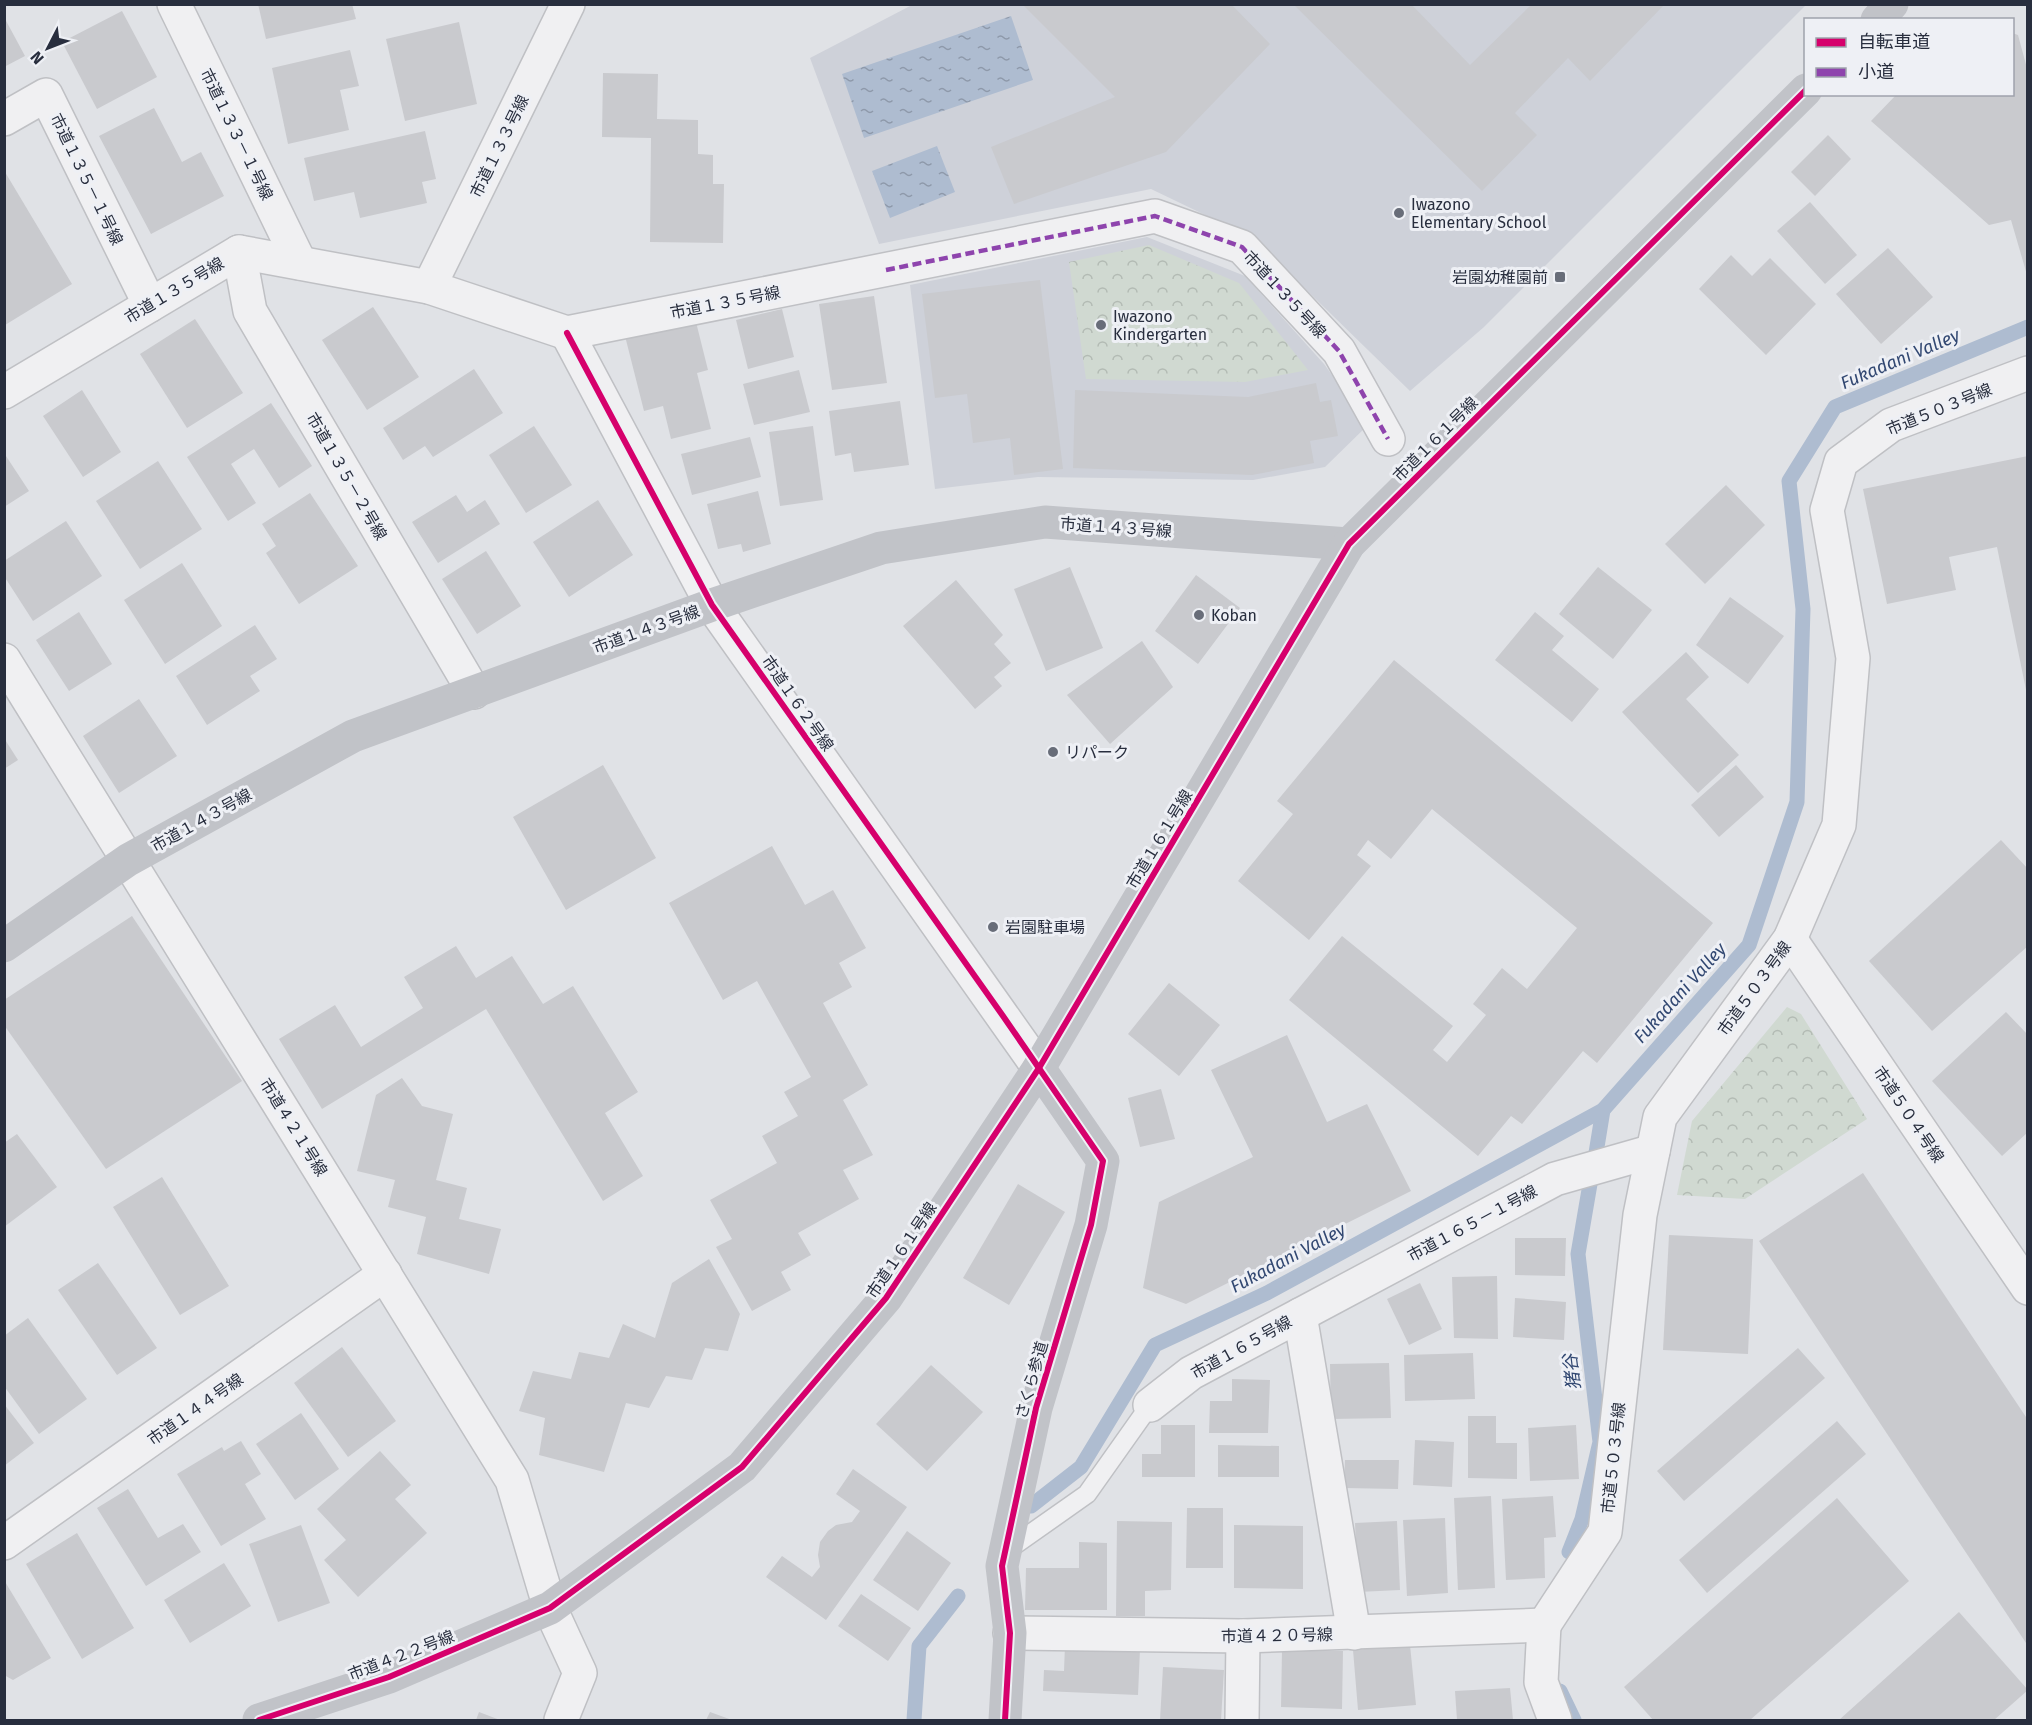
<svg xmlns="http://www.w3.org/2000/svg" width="2032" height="1725" font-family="'Fira Sans','Noto Sans JP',sans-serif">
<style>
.built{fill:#ced1d9}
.park{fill:url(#park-crowns)}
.water{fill:url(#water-ripples)}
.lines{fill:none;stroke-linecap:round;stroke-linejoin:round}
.stream{stroke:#aebcd0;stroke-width:15}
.building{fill:#c9cace}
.lane-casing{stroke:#bfc0c4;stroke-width:21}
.street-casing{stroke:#bfc0c4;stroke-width:36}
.lane{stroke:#f0f0f2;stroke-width:18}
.street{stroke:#f0f0f2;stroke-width:33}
.secondary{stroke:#c1c3c8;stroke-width:33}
.quiet{stroke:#8e44ad;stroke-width:4.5;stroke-dasharray:9 4.5;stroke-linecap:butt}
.cycleway-casing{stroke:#eef0f5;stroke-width:10}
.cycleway{stroke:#d6006c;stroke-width:6}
.poi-dot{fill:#686d79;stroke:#eef0f5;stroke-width:2}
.labels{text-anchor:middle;stroke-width:6;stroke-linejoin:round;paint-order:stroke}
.street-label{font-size:16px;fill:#282e3e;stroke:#eef0f5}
.poi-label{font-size:16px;fill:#282e3e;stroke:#eef0f5;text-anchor:start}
.water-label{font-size:18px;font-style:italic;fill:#324872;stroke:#eef0f5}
</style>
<defs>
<pattern id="park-crowns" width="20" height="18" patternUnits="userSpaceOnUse" patternTransform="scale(1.5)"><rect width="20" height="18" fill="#d0d9d1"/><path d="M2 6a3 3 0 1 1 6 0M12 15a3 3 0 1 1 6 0" fill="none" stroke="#b3bbb4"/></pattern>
<pattern id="water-ripples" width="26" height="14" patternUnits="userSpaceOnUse" patternTransform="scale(1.5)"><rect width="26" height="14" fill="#aebcd0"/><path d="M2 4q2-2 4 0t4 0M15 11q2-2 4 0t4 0" fill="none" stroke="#8e99aa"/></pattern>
</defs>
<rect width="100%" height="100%" fill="#e0e2e6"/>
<g class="built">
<path d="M912,5H1806L1484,327L1410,391L1253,238L1151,189L879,244L810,58Z"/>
<path d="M1147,237L1245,276L1324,364L1368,425L1325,467L1253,480L1038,477L935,489L910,285Z"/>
</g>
<g class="park">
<path d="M1149,245L1239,283L1308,370L1245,382L1086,379L1069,262Z"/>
<path d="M1787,1007L1801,1014L1867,1119L1745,1199L1677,1195L1692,1121Z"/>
</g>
<g class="water">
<path d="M1011,16L1033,80L864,138L842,74Z"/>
<path d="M937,146L955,192L890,218L872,171Z"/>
</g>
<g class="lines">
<g class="stream">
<path d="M1596,1153L1603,1110"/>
<path d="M1031,1506L1081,1467L1155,1345L1267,1293L1603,1110L1749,945L1797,802L1803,609L1789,481L1835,407L2028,327"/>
<path d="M1569,1552L1582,1519L1600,1442L1578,1254L1590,1184"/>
<path d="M1560,1691L1574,1720"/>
<path d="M914,1720L919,1646L958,1596"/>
</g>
</g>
<g class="building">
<path d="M258,4H352L356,19L266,39Z"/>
<path d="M1022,4H1231L1270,44L1166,152L1014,204L991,147L1115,97Z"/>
<path d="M1293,4H1411L1470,65L1532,4H1665L1590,81L1568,58L1515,113L1537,135L1482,191Z"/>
<path d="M122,11L157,77L97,109L62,42Z"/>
<path d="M4,17L25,56L4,67Z"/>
<path d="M459,22L477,104L405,121L386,39Z"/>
<path d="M2012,33L2018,35L2028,72L2027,275L2011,220L1989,225L1871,121L1897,94H2012Z"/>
<path d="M350,50L359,86L340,90L349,130L288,144L272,68Z"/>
<path d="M603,73L658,74L657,119L698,120V154L713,155V184H724L723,243L650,242L651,138L602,137Z"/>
<path d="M154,108L182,162L201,152L224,196L151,234L99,136Z"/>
<path d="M425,131L436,179L422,182L427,203L360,218L354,192L314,201L304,158Z"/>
<path d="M1828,135L1851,159L1815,196L1791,172Z"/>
<path d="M5,172L72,284L5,325Z"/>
<path d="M1810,202L1857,255L1825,284L1777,231Z"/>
<path d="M1888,248L1933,297L1881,344L1836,294Z"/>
<path d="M1731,255L1752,276L1770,258L1816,304L1766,355L1699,289Z"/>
<path d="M1040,280L1063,469L1014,475L1010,438L973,443L967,394L935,398L922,294Z"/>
<path d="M874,296L887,383L832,390L819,304Z"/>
<path d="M373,307L419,377L367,410L322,340Z"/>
<path d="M782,309L794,357L748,369L736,320Z"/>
<path d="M695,318L708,370L697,373L711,429L671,439L663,406L644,411L625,336Z"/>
<path d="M195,319L243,393L187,428L140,354Z"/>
<path d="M474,369L503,413L433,457L425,446L403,460L383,428Z"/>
<path d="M799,370L810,412L754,425L743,384Z"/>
<path d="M1316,383L1320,402L1331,400L1338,436L1310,441L1314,463L1252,475L1073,468L1075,390L1248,397Z"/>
<path d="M82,390L121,452L83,477L43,416Z"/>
<path d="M900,401L909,465L854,472L851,453L835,456L829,411Z"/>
<path d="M271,403L312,466L279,488L254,449L231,464L256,503L228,521L187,457Z"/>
<path d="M534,426L572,485L526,513L489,455Z"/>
<path d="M813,426L823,500L780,506L769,432Z"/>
<path d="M750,437L761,477L692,495L681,454Z"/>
<path d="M4,453L29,491L4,507Z"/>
<path d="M2028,456V690H2026L1997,547L1949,557L1956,590L1887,604L1863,489Z"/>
<path d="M158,461L202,529L140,569L96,501Z"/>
<path d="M1726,485L1765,525L1705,584L1665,544Z"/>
<path d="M758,491L771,544L743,552L741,544L718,549L707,504Z"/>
<path d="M310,493L358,566L299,604L266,553L276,546L262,524Z"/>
<path d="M456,495L467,512L485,500L500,524L438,563L412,522Z"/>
<path d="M598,500L633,555L569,597L533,542Z"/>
<path d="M66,521L102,576L33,621L4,576V561Z"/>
<path d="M486,551L521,606L477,634L442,579Z"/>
<path d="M182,563L222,626L165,664L124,600Z"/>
<path d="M1070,567L1103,648L1046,671L1014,589Z"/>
<path d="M1598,567L1652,610L1613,659L1559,614Z"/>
<path d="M1196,575L1240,608L1198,664L1155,631Z"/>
<path d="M956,580L1003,635L994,644L1011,663L994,677L1002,686L975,709L903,626Z"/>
<path d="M1730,597L1784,636L1748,684L1696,645Z"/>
<path d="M79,612L112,664L69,691L36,640Z"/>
<path d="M1535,612L1564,636L1552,650L1599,689L1572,722L1495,660Z"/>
<path d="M255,625L277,659L250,676L260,691L207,725L176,676Z"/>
<path d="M1142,641L1173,687L1110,744L1067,695Z"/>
<path d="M1686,652L1709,677L1686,699L1739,755L1698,793L1622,712Z"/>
<path d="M1394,660L1713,923L1597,1063L1583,1051L1522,1124L1511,1116L1478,1156L1289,1000L1342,936L1453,1026L1433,1050L1447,1062L1486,1015L1473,1004L1502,968L1527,989L1577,928L1432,809L1391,859L1368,840L1357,855L1371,866L1309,940L1238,881L1293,814L1277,801Z"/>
<path d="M139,699L177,756L119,793L83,736Z"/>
<path d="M4,738L18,760L4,769Z"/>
<path d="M603,765L656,858L566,910L513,817Z"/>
<path d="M1736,765L1764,797L1719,837L1691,805Z"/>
<path d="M2001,840L2028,869V946L1932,1031L1869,961Z"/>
<path d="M772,846L805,905L833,890L866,948L839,963L852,987L823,1003L868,1085L843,1100L873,1155L843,1170L859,1199L798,1233L811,1255L781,1272L791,1290L752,1311L716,1247L732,1239L710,1200L777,1163L762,1136L798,1116L784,1092L811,1077L757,981L723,1000L669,903Z"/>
<path d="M132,916L242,1081L106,1169L4,1025V1000Z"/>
<path d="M456,946L476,978L512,956L543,1004L573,986L638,1092L605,1113L643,1176L603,1201L486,1009L322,1109L279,1039L335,1005L361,1047L423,1008L404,977Z"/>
<path d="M1169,983L1220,1025L1179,1076L1128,1034Z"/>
<path d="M2006,1012L2028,1035V1132L2002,1156L1932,1081Z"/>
<path d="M1287,1035L1327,1122L1367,1104L1411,1191L1186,1304L1143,1288L1159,1202L1253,1157L1211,1070Z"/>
<path d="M402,1078L422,1106L453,1114L436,1180L467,1188L459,1219L501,1229L489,1274L417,1254L426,1217L388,1207L395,1180L357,1171L376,1095Z"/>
<path d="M1161,1089L1175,1139L1140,1147L1128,1098Z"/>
<path d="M17,1134L57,1187L4,1227V1143Z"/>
<path d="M1863,1173L2028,1420V1646L1759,1241Z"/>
<path d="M162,1177L229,1286L180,1315L113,1207Z"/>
<path d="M1018,1184L1065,1212L1009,1305L963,1278Z"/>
<path d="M1669,1235L1753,1239L1748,1354L1663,1350Z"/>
<path d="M1515,1238H1566L1565,1276L1515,1275Z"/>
<path d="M709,1259L740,1314L728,1351L705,1348L692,1380L666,1376L649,1408L626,1403L604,1472L539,1455L545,1418L519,1411L533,1371L571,1379L579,1352L609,1358L623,1324L655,1338L672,1283Z"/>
<path d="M98,1263L157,1348L117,1375L58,1290Z"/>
<path d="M1497,1276L1498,1339L1454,1338L1452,1277Z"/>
<path d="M1420,1283L1442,1329L1409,1345L1387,1299Z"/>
<path d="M1515,1298L1566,1302L1564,1340L1513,1337Z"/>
<path d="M28,1318L87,1399L39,1434L4,1386V1336Z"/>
<path d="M342,1347L396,1421L348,1457L294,1383Z"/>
<path d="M1798,1348L1825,1378L1684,1501L1657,1471Z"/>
<path d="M1473,1353L1475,1399L1405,1401L1404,1355Z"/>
<path d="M1389,1363L1391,1418L1331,1419L1330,1364Z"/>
<path d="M931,1365L983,1412L927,1471L876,1424Z"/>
<path d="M1232,1379L1270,1380L1268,1433H1209L1210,1401H1232Z"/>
<path d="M4,1404L34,1443L4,1466Z"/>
<path d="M301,1413L339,1469L295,1500L256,1444Z"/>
<path d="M1468,1416H1496V1443H1517V1479L1468,1478Z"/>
<path d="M1837,1421L1866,1454L1707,1593L1679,1560Z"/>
<path d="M1161,1425H1195V1477H1142V1454H1161Z"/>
<path d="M1576,1425L1579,1479L1530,1481L1528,1428Z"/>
<path d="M1415,1440L1454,1442L1452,1487L1413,1485Z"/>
<path d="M241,1441L261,1474L245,1484L266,1519L221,1546L177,1474L222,1447L224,1451Z"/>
<path d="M1218,1445L1279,1446V1477H1218Z"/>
<path d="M380,1451L411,1485L395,1499L427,1533L358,1597L324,1560L346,1540L317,1509Z"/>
<path d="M1345,1460H1399L1398,1489L1344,1488Z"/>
<path d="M853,1469L907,1507L826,1620L766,1577L782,1556L812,1577L820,1567L818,1555L820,1542L828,1531L836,1525L852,1522L860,1511L836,1494Z"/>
<path d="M128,1489L158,1538L183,1524L201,1552L146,1586L97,1508Z"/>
<path d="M1491,1496L1495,1588L1458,1590L1454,1498Z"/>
<path d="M1553,1496L1556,1537L1544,1538L1545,1578L1506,1580L1502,1499Z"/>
<path d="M1837,1498L1909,1581L1750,1720H1653L1624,1687Z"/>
<path d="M1187,1508H1223V1568H1186Z"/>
<path d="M1445,1518L1448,1593L1407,1596L1403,1520Z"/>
<path d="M1117,1521L1172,1522L1171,1590L1145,1591V1616H1116Z"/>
<path d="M1397,1521L1400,1590L1358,1592L1355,1523Z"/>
<path d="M301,1525L330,1603L278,1622L249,1544Z"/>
<path d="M1234,1525L1303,1526V1589L1234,1588Z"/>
<path d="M907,1531L951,1563L918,1611L873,1580Z"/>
<path d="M77,1533L134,1628L82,1659L26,1564Z"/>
<path d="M1079,1542L1107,1543V1610H1025L1026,1568H1079Z"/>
<path d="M224,1563L251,1606L190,1643L164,1600Z"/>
<path d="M4,1580L51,1658L13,1680L4,1675Z"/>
<path d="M861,1594L911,1628L888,1661L838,1626Z"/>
<path d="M1959,1612L2028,1690L1994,1720H1839Z"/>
<path d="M1065,1645L1140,1649L1138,1695L1043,1691L1044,1670L1064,1671Z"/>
<path d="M1410,1645L1416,1705L1358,1710L1353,1650Z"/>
<path d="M1282,1650L1343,1651L1342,1709L1281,1707Z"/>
<path d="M1163,1667L1224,1670L1221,1720H1160Z"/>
<path d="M1510,1688L1513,1720H1457L1455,1691Z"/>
<path d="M479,1712L500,1720H476Z"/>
<path d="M710,1712L732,1720H706Z"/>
</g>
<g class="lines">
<defs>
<path id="lane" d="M1006,1551L1087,1494L1150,1405"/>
<g id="street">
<path d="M174,4L300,263"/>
<path d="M4,119L46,95L150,305"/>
<path d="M239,252L250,311L474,692"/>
<path d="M429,287L568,4"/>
<path d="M567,333L712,605L1039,1068"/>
<path d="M4,392L239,252L429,287L567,333L1155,216L1242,247L1339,351L1388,439"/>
<path d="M4,660L512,1480L550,1608L580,1673L561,1720"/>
<path d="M1790,939L2028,1288"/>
<path d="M1300,1315L1555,1179L1653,1151"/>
<path d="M1150,1405L1191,1373L1300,1315L1354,1633"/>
<path d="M4,1543L385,1274"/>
<path d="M1544,1625L1605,1532L1640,1215L1660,1117L1790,939L1839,825L1853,658L1827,510L1841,462L1891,425L2028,373"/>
<path d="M1544,1625L1541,1682L1555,1720"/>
<path d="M1010,1633L1243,1636L1544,1625"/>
<path d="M1242,1720L1243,1636"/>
</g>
</defs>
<use href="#lane" class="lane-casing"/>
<use href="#street" class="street-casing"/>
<use href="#lane" class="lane"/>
<use href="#street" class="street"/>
<g class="secondary">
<path d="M1877,20L1892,4"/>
<path d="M4,946L128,860L353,736L712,605L881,548L1045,522L1349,544"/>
<path d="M259,1720L389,1677L550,1608L742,1467L886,1298L1039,1068L1349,544L1806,90"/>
<path d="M1005,1720L1010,1633L1002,1566L1036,1408L1091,1225L1103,1161L1039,1068"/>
</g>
<path class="quiet" d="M886,270L1155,216L1242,247L1339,351L1388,439"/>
<defs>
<g id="cycleway">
<path d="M567,333L712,605L1003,1016L1103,1161L1091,1225L1036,1408L1002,1566L1010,1633L1005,1720"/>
<path d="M259,1720L389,1677L550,1608L742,1467L886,1298L1039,1068L1349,544L1806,90"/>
</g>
</defs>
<use href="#cycleway" class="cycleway-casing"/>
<use href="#cycleway" class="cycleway"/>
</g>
<g class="poi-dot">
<circle cx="1399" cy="213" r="6"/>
<rect x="1554" y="271" width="12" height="12" rx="3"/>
<circle cx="1101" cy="325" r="6"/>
<circle cx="1199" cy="615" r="6"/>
<circle cx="1053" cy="752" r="6"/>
<circle cx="993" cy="927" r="6"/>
</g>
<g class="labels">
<g class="street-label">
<text transform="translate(237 134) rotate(64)" y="6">市道１３３－１号線</text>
<text transform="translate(499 146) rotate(-64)" y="6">市道１３３号線</text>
<text transform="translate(87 179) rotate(64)" y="6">市道１３５－１号線</text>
<text transform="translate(174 290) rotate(-31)" y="6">市道１３５号線</text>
<text transform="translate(1285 294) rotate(47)" y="6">市道１３５号線</text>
<text transform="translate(725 302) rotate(-11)" y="6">市道１３５号線</text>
<text transform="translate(1939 409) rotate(-22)" y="6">市道５０３号線</text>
<text transform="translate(1435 439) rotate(-45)" y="6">市道１６１号線</text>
<text transform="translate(347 476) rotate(60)" y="6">市道１３５－２号線</text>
<text transform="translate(1116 527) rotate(4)" y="6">市道１４３号線</text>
<text transform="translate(646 629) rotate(-20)" y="6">市道１４３号線</text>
<text transform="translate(798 703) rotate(55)" y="6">市道１６２号線</text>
<text transform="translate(201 820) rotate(-29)" y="6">市道１４３号線</text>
<text transform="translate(1159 839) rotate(-59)" y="6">市道１６１号線</text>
<text transform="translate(1754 988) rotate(-54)" y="6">市道５０３号線</text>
<text transform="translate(1909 1114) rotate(56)" y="6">市道５０４号線</text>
<text transform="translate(294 1127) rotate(58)" y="6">市道４２１号線</text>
<text transform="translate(1472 1223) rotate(-28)" y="6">市道１６５－１号線</text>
<text transform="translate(901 1250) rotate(-56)" y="6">市道１６１号線</text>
<text transform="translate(1241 1347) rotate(-29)" y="6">市道１６５号線</text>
<text transform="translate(1031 1380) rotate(-74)" y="6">さくら参道</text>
<text transform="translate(195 1409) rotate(-35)" y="6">市道１４４号線</text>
<text transform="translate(1613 1458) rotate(-84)" y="6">市道５０３号線</text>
<text transform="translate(1277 1635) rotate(-1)" y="6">市道４２０号線</text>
<text transform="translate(401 1655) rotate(-21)" y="6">市道４２２号線</text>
</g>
<g class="poi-label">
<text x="1411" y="210">Iwazono<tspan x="1411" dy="18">Elementary School</tspan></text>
<text x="1548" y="283" text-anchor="end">岩園幼稚園前</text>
<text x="1113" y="322">Iwazono<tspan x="1113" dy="18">Kindergarten</tspan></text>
<text x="1211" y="621">Koban</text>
<text x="1065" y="758">リパーク</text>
<text x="1005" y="933">岩園駐車場</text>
</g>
<g class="water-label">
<text transform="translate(1900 359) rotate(-23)" y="6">Fukadani Valley</text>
<text transform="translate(1680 993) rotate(-48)" y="6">Fukadani Valley</text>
<text transform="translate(1288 1258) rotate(-28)" y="6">Fukadani Valley</text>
<text transform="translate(1572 1372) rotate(-97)" y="6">猪谷</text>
</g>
</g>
<rect width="2032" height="1725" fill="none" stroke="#282e3e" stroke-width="12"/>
<rect x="1804" y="18" width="210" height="78" fill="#eef0f5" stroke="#9fa2ac" stroke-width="1.5"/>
<rect x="1816" y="38" width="30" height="9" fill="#d6006c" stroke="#9fa2ac" stroke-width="1.5"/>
<text x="1858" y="48" font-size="18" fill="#282e3e">自転車道</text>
<rect x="1816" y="68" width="30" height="9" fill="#8e44ad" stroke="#9fa2ac" stroke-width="1.5"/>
<text x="1858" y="78" font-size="18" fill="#282e3e">小道</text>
<g transform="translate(48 48) rotate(228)" stroke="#eef0f5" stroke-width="4.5" paint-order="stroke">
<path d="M0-4.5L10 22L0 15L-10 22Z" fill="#282e3e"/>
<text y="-9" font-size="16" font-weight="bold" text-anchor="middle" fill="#282e3e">N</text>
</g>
</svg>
